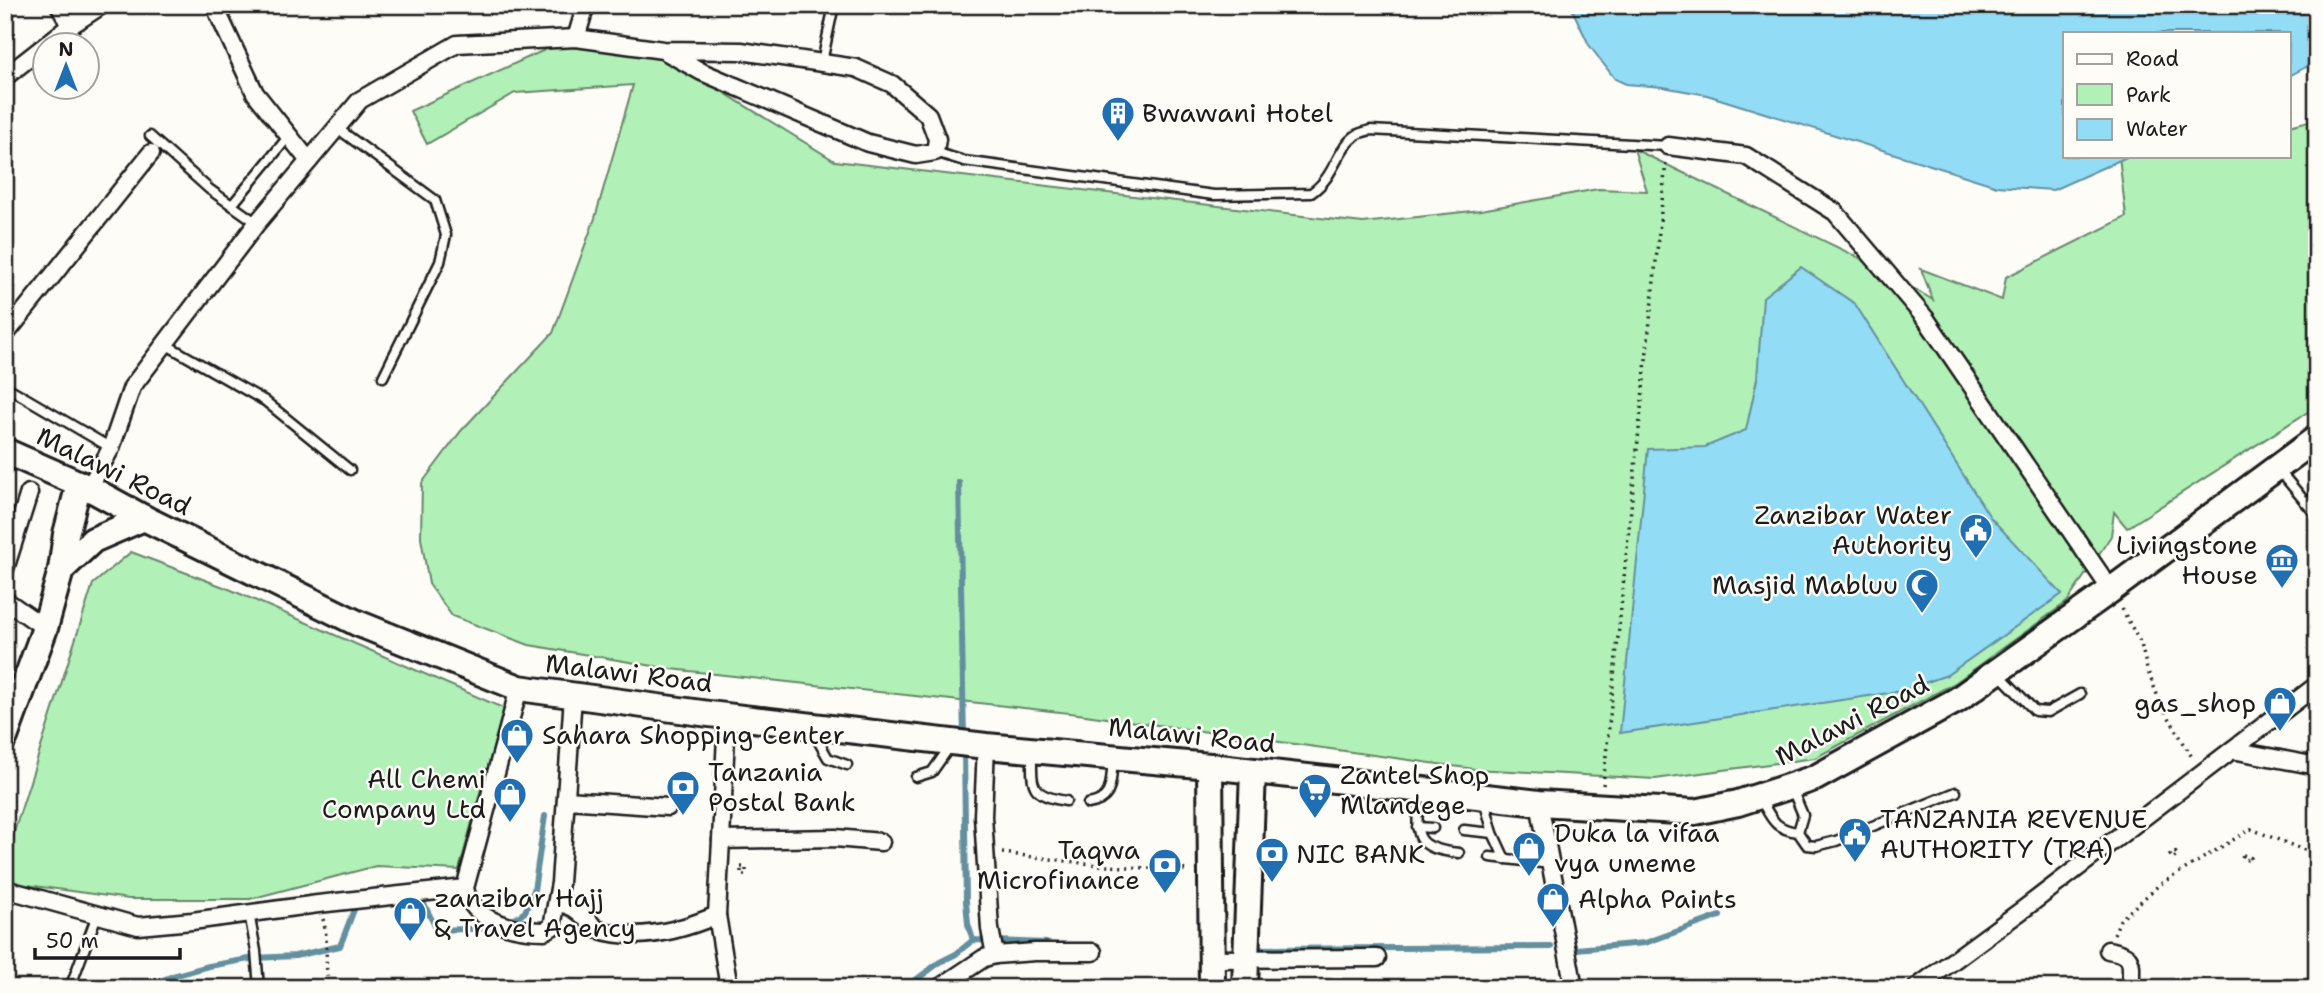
<svg xmlns="http://www.w3.org/2000/svg" width="2322" height="993" font-family="'Shantell Sans',sans-serif">
<style>
.green{fill:#b1f0b7;stroke:#66866a;stroke-width:2}
.water{fill:#93dcf5;stroke:#638f9e;stroke-width:2}
.lines{fill:none;stroke-linecap:round;stroke-linejoin:round}
.stream{stroke:#638f9e;stroke-width:6}
.lane-casing{stroke:#1c1c1c;stroke-width:13}
.street-casing{stroke:#1c1c1c;stroke-width:21}
.primary-casing{stroke:#1c1c1c;stroke-width:30}
.path{stroke:#1c1c1c;stroke-width:3.5;stroke-dasharray:2 5;stroke-linecap:butt}
.lane{stroke:#fdfcf7;stroke-width:8}
.street{stroke:#fdfcf7;stroke-width:16}
.primary{stroke:#fdfcf7;stroke-width:24}
.labels{text-anchor:middle;stroke-width:5;stroke-linejoin:round;paint-order:stroke}
.poi-label{font-size:26px;fill:#1c1c1c;stroke:#fdfcf7;text-anchor:start}
.street-label{font-size:26px;fill:#1c1c1c;stroke:#fdfcf7}
</style>
<rect width="100%" height="100%" fill="#fdfcf7"/>
<filter id="ink" filterUnits="userSpaceOnUse"><feTurbulence type="fractalNoise" baseFrequency=".0143" numOctaves="2"/><feDisplacementMap in="SourceGraphic" scale="14" xChannelSelector="R" yChannelSelector="G"/><feConvolveMatrix kernelMatrix="1 2 1 2 8 2 1 2 1" color-interpolation-filters="sRGB"/></filter>
<g filter="url(#ink)">
<g class="green">
<path d="M591,46L661,54L835,161L1363,223L1481,210L1598,189L1647,191L1634,149L1876,266L1933,300L1921,269L2002,300L2006,277L2126,217L2119,156H2289V126L2317,119V406L2127,528L2114,512L2111,536L2067,602L1955,683L1815,758L1655,779L1474,769L1078,714L671,669L529,645L452,616L429,584L421,538L422,483L461,431L553,333L595,218L633,85L515,93L427,144L410,111L549,48Z"/>
<path d="M131,552L229,589L510,711L482,785L459,870L376,866L250,899H129L5,882V860L93,584Z"/>
</g>
<g class="water">
<path d="M1570,5H2317V61L2289,76V33H2065V156H2129L2053,190L1997,186L1707,95L1663,87L1626,84L1615,79L1589,45Z"/>
<path d="M1801,267L1855,304L1990,517L2062,594L1947,675L1902,691L1620,733L1648,449L1705,447L1746,430L1757,379L1763,297Z"/>
</g>
<g class="lines">
<g class="stream">
<path d="M959,482L964,739"/>
<path d="M964,750L966,902L968,924L973,940"/>
<path d="M420,896L437,930L499,928"/>
<path d="M508,924L525,912L534,890L545,816"/>
<path d="M1255,949L1551,947"/>
<path d="M1576,949L1645,943L1720,916"/>
<path d="M142,988L173,976L209,966L255,958L295,956L340,946L357,902"/>
<path d="M905,988L940,962L956,954L973,940L1046,943"/>
</g>
<defs>
<g id="lane">
<path d="M822,62L834,5"/>
<path d="M337,128L435,200L446,235L440,262L383,377"/>
<path d="M150,136L209,189L257,223"/>
<path d="M935,152L964,161L1214,195L1311,193C1335,177 1336,150 1355,136C1358,133 1365,132 1370,130L1668,146"/>
<path d="M232,205L289,136"/>
<path d="M165,344L265,401L350,470"/>
<path d="M5,390H12L111,448"/>
<path d="M2278,469L2317,516"/>
<path d="M2305,502L2317,496"/>
<path d="M1999,674L2035,711L2048,712L2080,694"/>
<path d="M812,730L828,758L847,765"/>
<path d="M1032,753C1032,786 1029,795 1066,801"/>
<path d="M916,777L932,772L951,745"/>
<path d="M1792,789L1803,815L1798,832"/>
<path d="M1419,791C1417,834 1410,848 1459,853"/>
<path d="M1484,800L1493,833L1505,859"/>
<path d="M1761,800C1772,819 1774,829 1798,832L1807,845L1816,846L1836,841L1956,792"/>
<path d="M1088,804C1114,800 1110,783 1113,761"/>
<path d="M1417,827L1433,828"/>
<path d="M1464,830L1493,833"/>
<path d="M1490,857L1550,864"/>
<path d="M249,913L256,951L259,988"/>
<path d="M70,988L97,915"/>
</g>
<g id="street">
<path d="M59,5L70,26"/>
<path d="M217,5L216,9L255,93L309,161"/>
<path d="M576,38L586,5"/>
<path d="M5,77L70,26L102,5"/>
<path d="M1668,146L1746,156L1835,212L1926,319L2111,590"/>
<path d="M5,335L151,153"/>
<path d="M89,488L111,448L132,387L257,223L360,100L457,44L576,38L663,50L741,51L856,68L892,84L928,115L937,139L935,152L916,155L868,143L702,72L663,50"/>
<path d="M5,569L29,493"/>
<path d="M5,600L45,628"/>
<path d="M519,688L465,888C472,922 515,931 545,931L552,927L560,883L573,696"/>
<path d="M727,715L721,840L835,838L881,842"/>
<path d="M986,746L983,816L990,929L995,955L1035,952H1093"/>
<path d="M2232,750L2317,766"/>
<path d="M567,800L668,807"/>
<path d="M1539,803L1574,988"/>
<path d="M721,840L717,915L729,988"/>
<path d="M5,889L138,926L192,921L318,904L465,888"/>
<path d="M557,902C576,906 583,915 596,929C635,942 680,931 717,915"/>
<path d="M2108,950C2137,955 2130,962 2131,988"/>
<path d="M1213,959L1377,958"/>
<path d="M939,988L984,958L995,955"/>
<path d="M1916,988L2025,908L2317,685"/>
</g>
<g id="primary">
<path d="M5,451L89,488L144,518L357,623L519,688L709,714L986,746L1210,766L1539,803L1695,812L1738,803L1815,778L1957,700L2111,590L2317,438"/>
<path d="M61,570L93,540L144,518"/>
<path d="M5,737L45,628L61,570L66,534L79,484"/>
<path d="M1210,766L1212,988"/>
<path d="M1245,988L1253,771"/>
</g>
</defs>
<use href="#lane" class="lane-casing"/>
<use href="#street" class="street-casing"/>
<use href="#primary" class="primary-casing"/>
<g class="path">
<path d="M2122,609L2141,644L2147,669L2160,702L2193,759"/>
<path d="M1603,785L1666,162"/>
<path d="M2175,852L2178,855L2173,859L2170,855Z"/>
<path d="M1002,853L1107,866L1189,870"/>
<path d="M2243,855L2251,858L2250,861L2242,858Z"/>
<rect x="741" y="867" width="5" height="8"/>
<path d="M323,919C330,944 322,967 331,988"/>
<path d="M2114,934L2120,920L2159,885L2251,829L2317,855"/>
<path d="M865,982L870,988"/>
</g>
<use href="#lane" class="lane"/>
<use href="#street" class="street"/>
<use href="#primary" class="primary"/>
</g>
</g>
<defs>
<symbol id="building-pin" viewBox="-11 -11 22 30"><path d="M0 17L-7.5 6A9.5 9.5 0 1 1 7.5 6Z" fill="#1f6fb2" stroke="#fdfcf7"/><path d="M-4-6H4V6H1V3H-1V6H-4ZM-2.5-4.3h1.7v1.8h-1.7ZM.8-4.3h1.7v1.8H.8ZM-2.5-1h1.7V.8h-1.7ZM.8-1h1.7V.8H.8Z" fill="#fff"/></symbol>
<symbol id="civic-pin" viewBox="-11 -11 22 30"><path d="M0 17L-7.5 6A9.5 9.5 0 1 1 7.5 6Z" fill="#1f6fb2" stroke="#fdfcf7"/><path d="M-.6-6.5H3V-4.5H.6V-3L4-1V1h2V6H-6V1h2V-1L-.6-3ZM-1.2 2.5V6h2.4V2.5Z" fill="#fff"/></symbol>
<symbol id="museum-pin" viewBox="-11 -11 22 30"><path d="M0 17L-7.5 6A9.5 9.5 0 1 1 7.5 6Z" fill="#1f6fb2" stroke="#fdfcf7"/><path d="M0-6L6-3V-2H-6V-3ZM-5-1h2V3h-2ZM-1-1h2V3h-2ZM3-1h2V3H3ZM-6 4H6V6H-6Z" fill="#fff"/></symbol>
<symbol id="mosque-pin" viewBox="-11 -11 22 30"><path d="M0 17L-7.5 6A9.5 9.5 0 1 1 7.5 6Z" fill="#1f6fb2" stroke="#fdfcf7"/><path d="M3.5-4.9A6 6 0 1 0 3.5 4.9A5 5 0 1 1 3.5-4.9Z" fill="#fff"/></symbol>
<symbol id="shop-pin" viewBox="-11 -11 22 30"><path d="M0 17L-7.5 6A9.5 9.5 0 1 1 7.5 6Z" fill="#1f6fb2" stroke="#fdfcf7"/><path d="M-5-2.5h2.3a2.7 3.5 0 0 1 5.4 0H5L5.5 6h-11ZM-1.5-2.5h3a1.5 2.3 0 0 0-3 0Z" fill="#fff"/></symbol>
<symbol id="bank-pin" viewBox="-11 -11 22 30"><path d="M0 17L-7.5 6A9.5 9.5 0 1 1 7.5 6Z" fill="#1f6fb2" stroke="#fdfcf7"/><path d="M-6-4H6V4H-6ZM0-2.3a2.3 2.3 0 1 0 0 4.6a2.3 2.3 0 1 0 0-4.6Z" fill="#fff"/></symbol>
<symbol id="supermarket-pin" viewBox="-11 -11 22 30"><path d="M0 17L-7.5 6A9.5 9.5 0 1 1 7.5 6Z" fill="#1f6fb2" stroke="#fdfcf7"/><path d="M-6-5.5h2.5l.6 2H6L4.5 2H-2.5L-4.4-4H-6ZM-1.5 3.2a1.3 1.3 0 1 0 .1 0ZM3 3.2a1.3 1.3 0 1 0 .1 0Z" fill="#fff"/></symbol>
</defs>
<g fill-rule="evenodd">
<use href="#building-pin" x="1099" y="94" width="38" height="52"/>
<use href="#civic-pin" x="1957" y="511" width="38" height="52"/>
<use href="#museum-pin" x="2263" y="541" width="38" height="52"/>
<use href="#mosque-pin" x="1903" y="566" width="38" height="52"/>
<use href="#shop-pin" x="2261" y="684" width="38" height="52"/>
<use href="#shop-pin" x="498" y="716" width="38" height="52"/>
<use href="#bank-pin" x="664" y="768" width="38" height="52"/>
<use href="#supermarket-pin" x="1296" y="771" width="38" height="52"/>
<use href="#shop-pin" x="491" y="775" width="38" height="52"/>
<use href="#civic-pin" x="1836" y="815" width="38" height="52"/>
<use href="#shop-pin" x="1510" y="829" width="38" height="52"/>
<use href="#bank-pin" x="1253" y="835" width="38" height="52"/>
<use href="#bank-pin" x="1146" y="846" width="38" height="52"/>
<use href="#shop-pin" x="1534" y="880" width="38" height="52"/>
<use href="#shop-pin" x="391" y="894" width="38" height="52"/>
</g>
<g class="labels">
<g class="poi-label">
<text x="1142" y="122">Bwawani Hotel</text>
<text x="1952" y="524" text-anchor="end">Zanzibar Water<tspan x="1952" dy="30">Authority</tspan></text>
<text x="2258" y="554" text-anchor="end">Livingstone<tspan x="2258" dy="30">House</tspan></text>
<text x="1898" y="594" text-anchor="end">Masjid Mabluu</text>
<text x="2256" y="712" text-anchor="end">gas_shop</text>
<text x="542" y="744">Sahara Shopping Center</text>
<text x="708" y="781">Tanzania<tspan x="708" dy="30">Postal Bank</tspan></text>
<text x="1340" y="784">Zantel Shop<tspan x="1340" dy="30">Mlandege</tspan></text>
<text x="486" y="788" text-anchor="end">All Chemi<tspan x="486" dy="30">Company Ltd</tspan></text>
<text x="1880" y="828">TANZANIA REVENUE<tspan x="1880" dy="30">AUTHORITY (TRA)</tspan></text>
<text x="1554" y="842">Duka la vifaa<tspan x="1554" dy="30">vya umeme</tspan></text>
<text x="1140" y="859" text-anchor="end">Taqwa<tspan x="1140" dy="30">Microfinance</tspan></text>
<text x="1296" y="863">NIC BANK</text>
<text x="434" y="907">zanzibar Hajj<tspan x="434" dy="30">&amp; Travel Agency</tspan></text>
<text x="1578" y="908">Alpha Paints</text>
</g>
<g class="street-label">
<text transform="translate(114 471) rotate(26)" y="9">Malawi Road</text>
<text transform="translate(629 673) rotate(7)" y="9">Malawi Road</text>
<text transform="translate(1852 720) rotate(-27)" y="9">Malawi Road</text>
<text transform="translate(1192 735) rotate(6)" y="9">Malawi Road</text>
</g>
</g>
<rect width="2322" height="993" fill="none" stroke="#fdfcf7" stroke-width="28"/>
<rect x="14" y="14" width="2294" height="965" fill="none" stroke="#1c1c1c" stroke-width="2.5" filter="url(#ink)"/>
<rect x="2063" y="32" width="228" height="126" fill="#fdfcf7" stroke="#a3a29f" stroke-width="2"/>
<rect x="2077" y="54" width="35" height="10" fill="#fdfcf7" stroke="#a3a29f" stroke-width="2"/>
<text x="2126" y="66" font-size="21" fill="#1c1c1c">Road</text>
<rect x="2077" y="84" width="35" height="21" fill="#b1f0b7" stroke="#a3a29f" stroke-width="2"/>
<text x="2126" y="102" font-size="21" fill="#1c1c1c">Park</text>
<rect x="2077" y="119" width="35" height="21" fill="#93dcf5" stroke="#a3a29f" stroke-width="2"/>
<text x="2126" y="136" font-size="21" fill="#1c1c1c">Water</text>
<g transform="translate(66 66)"><circle r="33" fill="#fdfcf7" stroke="#a3a29f" stroke-width="2"/>
<path d="M0-5L12 26L0 18L-12 26Z" fill="#1f6fb2"/>
<text y="-10" font-size="19" font-weight="bold" text-anchor="middle" fill="#1c1c1c">N</text>
</g>
<path d="M35 948v10h145v-10" fill="none" stroke="#1c1c1c" stroke-width="3.5"/>
<text x="46" y="948" font-size="21" fill="#1c1c1c" stroke="#fdfcf7" stroke-width="5" paint-order="stroke">50 m</text>
</svg>
